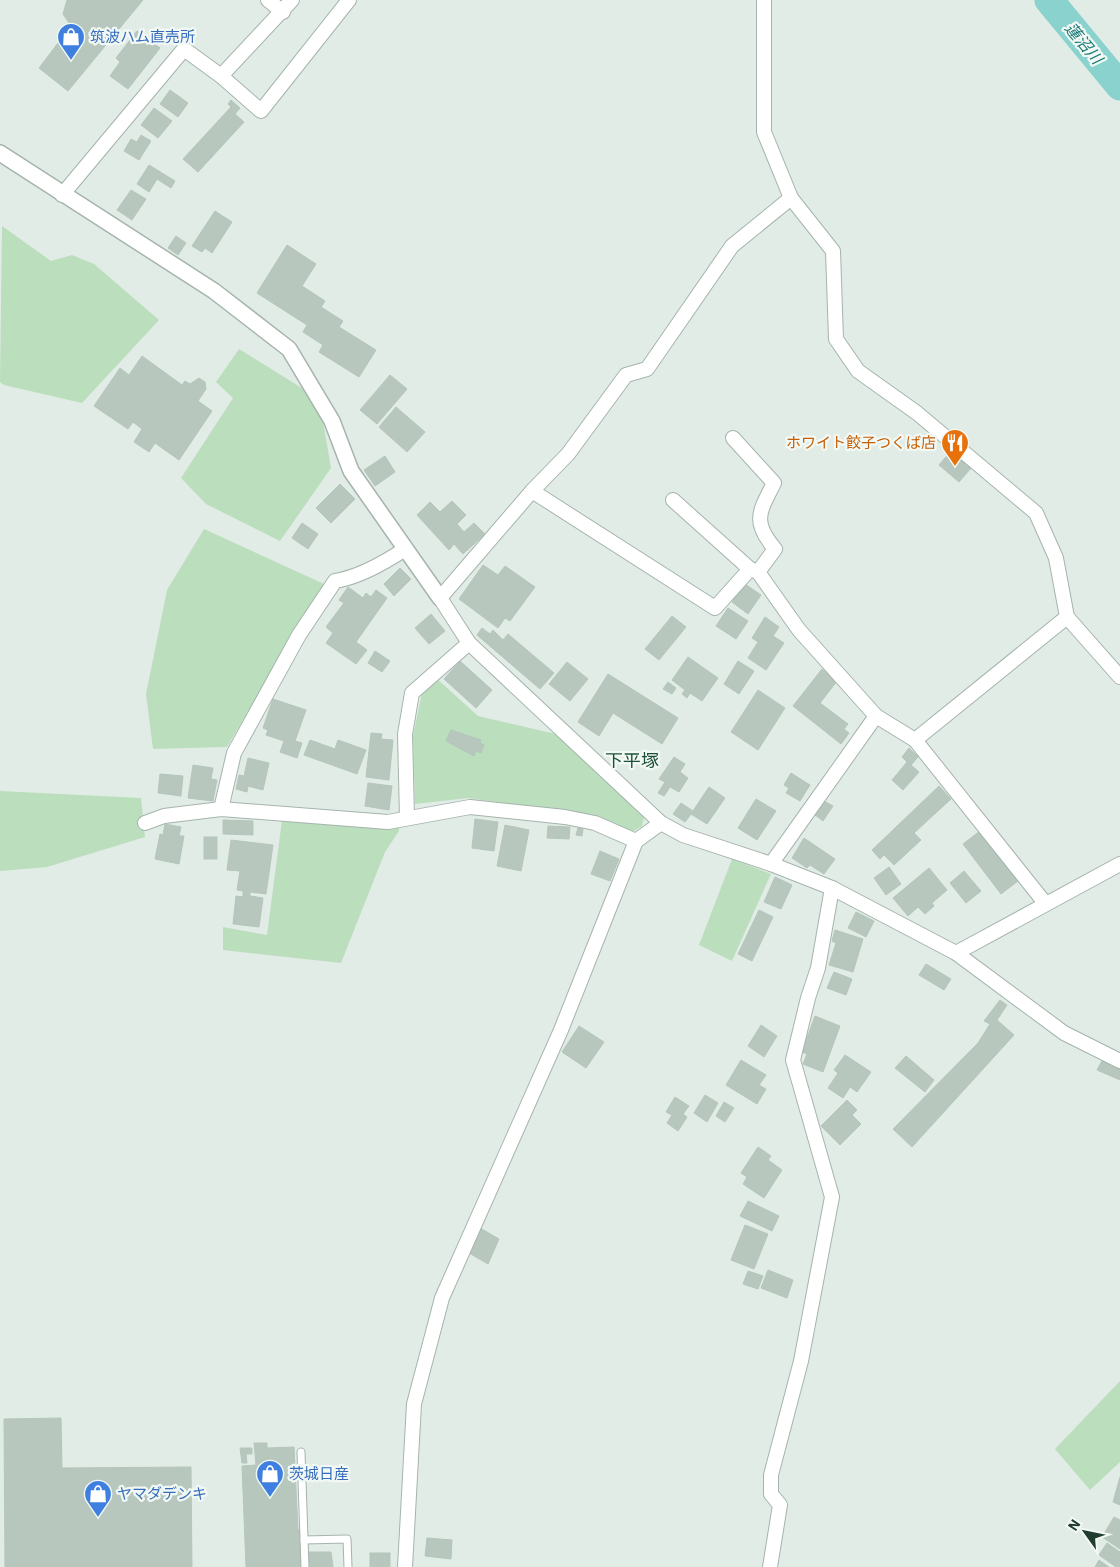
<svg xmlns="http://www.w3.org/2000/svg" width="1120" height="1567" font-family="'IBM Plex Sans','Noto Sans JP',sans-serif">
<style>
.green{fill:#bbdebd}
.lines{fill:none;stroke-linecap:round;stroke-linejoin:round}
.river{stroke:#89d2ce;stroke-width:29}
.building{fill:#b7c7be;stroke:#b4c6bb}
.service-casing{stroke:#a5b4ac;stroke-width:9}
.minor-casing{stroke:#a5b4ac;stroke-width:16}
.tertiary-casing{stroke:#a5b4ac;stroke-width:18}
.service{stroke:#fff;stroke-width:7}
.minor{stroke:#fff;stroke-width:14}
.tertiary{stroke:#fff;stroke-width:15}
.labels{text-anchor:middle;stroke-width:4.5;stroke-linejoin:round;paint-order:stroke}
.shop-label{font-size:15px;fill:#366cbe;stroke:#f2f9f4;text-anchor:start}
.food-label{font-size:15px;fill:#c56008;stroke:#f2f9f4;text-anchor:end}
.water-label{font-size:16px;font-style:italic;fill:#1b7a77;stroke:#f2f9f4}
.quarter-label{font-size:18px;fill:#1d5039;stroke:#f2f9f4}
</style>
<rect width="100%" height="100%" fill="#e2ece6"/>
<g class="green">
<path d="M2,226L51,261L72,255L94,264L159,320L82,403L4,385L0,382Z"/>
<path d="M239,349L305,390L322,416L331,468L280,541L206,504L181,478L233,398L216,382Z"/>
<path d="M204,529L324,584L227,747L153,749L146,694L167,590Z"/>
<path d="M436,678L478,716L556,734L645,813L642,826L632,832L594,815L468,798L415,804L413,736L422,693Z"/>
<path d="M0,791L141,798L145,837L47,867L0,871Z"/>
<path d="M282,820L399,825V831L385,852L341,963L223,950V927L267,935Z"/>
<path d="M732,859L771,874L732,961L699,945Z"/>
<path d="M1120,1381V1462L1090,1490L1055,1449Z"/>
</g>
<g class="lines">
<path class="river" d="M1049,0L1120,86"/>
</g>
<g class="building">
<path d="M67,0H143L68,91L39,68L71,26L63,14Z"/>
<path d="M137,31L160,48L128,89L110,76L120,62L116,58Z"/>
<path d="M170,90L188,103L178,117L160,104Z"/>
<path d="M231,100L240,108L235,114L244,122L198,172L183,159L231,107L228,104Z"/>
<path d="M154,108L172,121L158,138L141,125Z"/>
<path d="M141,135L151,141L139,160L124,151L131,139L137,142Z"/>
<path d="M149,165L175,181L171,188L157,179L149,192L137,184Z"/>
<path d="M131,190L146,199L132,220L117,210Z"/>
<path d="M215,211L232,222L212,253L205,248L202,252L192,246Z"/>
<path d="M176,236L186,243L178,255L168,248Z"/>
<path d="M287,245L316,264L302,286L325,301L321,307L343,321L339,327L376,350L359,377L319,352L323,345L303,332L307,325L257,293Z"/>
<path d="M142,356L182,385L185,381L190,384L199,378L205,382L206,389L198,401L212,411L179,460L155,443L149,452L134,442L142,429L133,422L128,429L94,406L120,368L129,375Z"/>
<path d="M390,375L407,389L377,424L360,410Z"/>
<path d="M396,407L425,432L407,452L379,427Z"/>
<path d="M951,451L971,468L959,482L939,465Z"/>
<path d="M385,456L395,472L375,486L364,470Z"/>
<path d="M340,484L355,499L331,523L316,508Z"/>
<path d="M452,501L466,515L457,524L464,532L474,523L485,534L463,554L454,544L449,550L417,515L430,502L440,512Z"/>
<path d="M302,523L318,534L308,549L292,538Z"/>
<path d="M483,565L498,575L505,566L535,587L510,621L505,618L498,628L459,599Z"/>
<path d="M400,568L411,579L394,596L384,584Z"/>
<path d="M745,584L761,595L748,614L732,602Z"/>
<path d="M348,587L363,598L366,593L371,597L376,590L387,598L356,642L367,650L356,664L326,643L333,633L326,627L344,603L339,600Z"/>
<path d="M728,608L748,621L736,639L716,626Z"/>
<path d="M431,614L445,631L429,644L415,628Z"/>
<path d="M672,616L686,627L659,660L645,649Z"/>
<path d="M765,617L779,627L773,636L784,643L766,670L748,658L758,642L752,638Z"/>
<path d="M482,628L490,634L493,630L503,640L508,634L554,673L540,689L477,635Z"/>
<path d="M375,651L390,661L382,672L368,663Z"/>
<path d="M688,657L718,678L702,701L690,693L687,698L682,694L685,690L672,680Z"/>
<path d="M460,661L492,690L476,708L444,679Z"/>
<path d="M738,661L754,671L739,694L724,684Z"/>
<path d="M567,662L588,679L570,701L549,684Z"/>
<path d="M822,669L837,681L820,703L848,724L844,729L849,733L841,744L793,706Z"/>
<path d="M608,674L678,718L662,744L613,713L599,736L578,722Z"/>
<path d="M668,682L676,688L672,694L663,689Z"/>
<path d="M758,690L785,708L758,750L731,732Z"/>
<path d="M273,699L306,710L295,741L302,743L297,758L280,752L284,741L266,735L268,730L263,728Z"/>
<path d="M451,730L481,740L480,743L484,745L481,753L476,751L474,756L446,741Z"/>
<path d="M371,733L382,734L381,739L393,740L389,780L366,777Z"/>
<path d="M310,740L335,749L338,740L366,750L357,774L304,755Z"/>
<path d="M909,748L918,757L911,765L919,772L903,790L892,780L907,762L902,757Z"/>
<path d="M674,757L685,764L680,772L688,778L679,792L670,787L664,796L658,793L665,782L659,779Z"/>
<path d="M248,758L269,763L263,790L248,786L247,792L236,789L239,775L244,776Z"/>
<path d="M193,765L213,768L211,779L217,780L213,801L188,798Z"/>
<path d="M791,773L810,785L800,801L786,793L789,788L784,785Z"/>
<path d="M160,774L183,776L181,796L158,793Z"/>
<path d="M368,783L392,786L389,810L365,806Z"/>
<path d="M939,786L951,799L914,833L921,840L894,865L884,855L880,859L872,850Z"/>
<path d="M709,787L725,798L707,824L691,814L685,822L673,814L681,803L693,811Z"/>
<path d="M756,799L776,811L757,840L738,828Z"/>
<path d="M824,801L833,806L823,821L815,815Z"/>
<path d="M475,819L498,822L494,851L472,848Z"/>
<path d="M223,820L253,821V835L223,834Z"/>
<path d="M165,824L181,827L179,836H184L179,864L155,859L160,834L163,835Z"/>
<path d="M505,825L529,830L521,871L497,866Z"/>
<path d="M548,826L570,827L569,839L547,838Z"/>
<path d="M578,828L583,829L582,836L576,835Z"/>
<path d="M980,831L1018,881L1001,894L963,844Z"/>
<rect x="204" y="837" width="13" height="22"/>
<path d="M804,838L835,859L824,874L810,865L807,868L792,858Z"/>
<path d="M231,840L273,845L266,894L250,892V896L263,898L259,927L233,924L236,896L243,897V891L237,890L240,871L227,870Z"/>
<path d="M600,851L619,859L610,881L591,874Z"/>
<path d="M889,867L901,884L886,895L874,878Z"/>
<path d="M929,868L947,890L932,903L934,906L925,914L918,907L908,916L893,898Z"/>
<path d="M964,871L981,891L966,903L950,883Z"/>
<path d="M775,877L792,885L781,909L764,902Z"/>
<path d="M759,910L773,917L752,961L738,954Z"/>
<path d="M856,912L874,921L866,937L848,928Z"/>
<path d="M835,930L863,939L853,972L829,965L836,943L832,941Z"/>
<path d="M926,964L951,979L944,990L919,975Z"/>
<path d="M834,972L852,979L846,995L827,988Z"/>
<path d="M1000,1000L1007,1005L997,1020L1014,1035L912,1147L893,1129L978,1043L990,1024L984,1021Z"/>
<path d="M815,1016L840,1026L823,1072L803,1064L807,1054L802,1052Z"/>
<path d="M761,1025L777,1036L764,1057L748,1046Z"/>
<path d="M579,1026L604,1042L586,1068L562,1052Z"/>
<path d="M845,1055L871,1072L857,1092L850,1087L843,1098L828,1088L838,1073L834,1070Z"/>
<path d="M906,1056L934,1080L925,1092L895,1068Z"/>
<path d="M1103,1059L1120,1067V1080L1097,1070Z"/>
<path d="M741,1060L766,1075L759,1085L766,1089L757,1104L726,1085Z"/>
<path d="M705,1095L718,1103L707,1122L694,1113Z"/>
<path d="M675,1097L689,1106L683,1114L687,1117L678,1131L667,1123L672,1115L666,1112Z"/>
<path d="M847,1100L857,1110L852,1115L861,1124L840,1145L821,1126Z"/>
<path d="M724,1102L734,1108L725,1122L716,1116Z"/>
<path d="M758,1147L771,1156L768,1160L782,1170L764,1198L743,1184L747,1177L741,1173Z"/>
<path d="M748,1201L779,1216L772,1231L740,1216Z"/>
<path d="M745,1225L768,1234L754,1269L731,1260Z"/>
<path d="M480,1228L499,1239L488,1264L469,1253Z"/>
<path d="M768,1270L793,1280L787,1298L761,1288Z"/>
<path d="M748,1271L763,1276L758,1289L743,1284Z"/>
<path d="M61,1418L62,1468L191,1467L192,1567H5L4,1419Z"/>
<path d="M254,1443H267V1448L294,1447L298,1530H303L305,1552H331L333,1567H246L242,1466L256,1465Z"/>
<path d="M240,1448H252V1454H246L247,1463H242Z"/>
<path d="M1120,1477V1505L1113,1502Z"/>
<path d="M1114,1517L1120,1520V1549L1102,1537Z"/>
<path d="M427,1538L452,1540L451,1559L425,1556Z"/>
<path d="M1107,1543L1120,1552V1567H1116L1099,1555Z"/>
<rect x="370" y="1553" width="20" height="14"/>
<path d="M1099,1560L1109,1567H1095Z"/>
</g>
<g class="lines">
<defs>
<g id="service">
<path d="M301,1452L305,1567"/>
<path d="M304,1540L347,1539L348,1567"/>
</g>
<g id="minor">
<path d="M268,0L283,12"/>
<path d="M292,0L221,76L261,111L349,0"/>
<path d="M764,0V132L791,198L833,251L836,339L858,371L917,413L1036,513L1056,558L1067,617L1120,677"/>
<path d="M62,195L184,49L221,76"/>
<path d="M791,198L732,246L647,369L626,375L568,454L532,491L440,598L469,643L661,823L683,835L771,864L832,888L956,953L1064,1033L1120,1061"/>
<path d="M733,438L774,483C760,511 751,521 775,549L758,572"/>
<path d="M532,491L715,608L750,569L758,572L799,630L876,716"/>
<path d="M673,500L750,569"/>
<path d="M915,740L1045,903"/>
<path d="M221,809L234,753L299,635L335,581C360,577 384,563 405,549"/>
<path d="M407,818L405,734L412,693L469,643"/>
<path d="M145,823L164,816L221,809L388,822L470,807L565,817L595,823L636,841L661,823"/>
<path d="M771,864L876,716L915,740L1067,617"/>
<path d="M956,953L1120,864"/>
<path d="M405,1567L414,1404L442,1298L561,1030L636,841"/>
<path d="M770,1567L780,1505L771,1494V1475L801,1361L832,1197L793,1060L808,998L818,968L832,888"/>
</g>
<path id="tertiary" d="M0,153L214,291L289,349L332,421L351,471L440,598"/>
</defs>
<use href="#service" class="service-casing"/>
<use href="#minor" class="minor-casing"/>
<use href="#tertiary" class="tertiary-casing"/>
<use href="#service" class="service"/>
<use href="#minor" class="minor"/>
<use href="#tertiary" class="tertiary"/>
</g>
<defs>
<symbol id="shop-pin" viewBox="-11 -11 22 30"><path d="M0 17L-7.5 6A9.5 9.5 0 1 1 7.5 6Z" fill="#3f7fe0" stroke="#f2f9f4"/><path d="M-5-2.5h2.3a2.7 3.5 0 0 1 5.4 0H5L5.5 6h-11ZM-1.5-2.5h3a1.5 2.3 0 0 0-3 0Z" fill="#fff"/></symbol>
<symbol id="restaurant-pin" viewBox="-11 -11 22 30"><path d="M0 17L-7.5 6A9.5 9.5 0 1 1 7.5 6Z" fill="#e8710a" stroke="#f2f9f4"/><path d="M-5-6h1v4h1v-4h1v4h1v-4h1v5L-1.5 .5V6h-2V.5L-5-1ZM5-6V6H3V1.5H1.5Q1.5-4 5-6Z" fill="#fff"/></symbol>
</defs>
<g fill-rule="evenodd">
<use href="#shop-pin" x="55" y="21" width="32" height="43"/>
<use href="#restaurant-pin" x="939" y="427" width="32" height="43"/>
<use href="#shop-pin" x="254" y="1458" width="32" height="43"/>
<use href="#shop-pin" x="82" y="1478" width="32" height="43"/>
</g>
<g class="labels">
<g class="shop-label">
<text x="90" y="42">筑波ハム直売所</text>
<text x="289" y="1479">茨城日産</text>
<text x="117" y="1499">ヤマダデンキ</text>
</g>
<g class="food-label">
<text x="936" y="448">ホワイト餃子つくば店</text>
</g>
<g class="water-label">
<text transform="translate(1084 43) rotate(50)" y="6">蓮沼川</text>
</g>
<g class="quarter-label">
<text x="632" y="767">下平塚</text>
</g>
</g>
<g transform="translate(1085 1532) rotate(303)" stroke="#f2f9f4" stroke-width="4" paint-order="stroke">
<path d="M0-4L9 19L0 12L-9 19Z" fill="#223d30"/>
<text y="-8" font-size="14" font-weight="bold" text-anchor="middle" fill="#223d30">N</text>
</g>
</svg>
